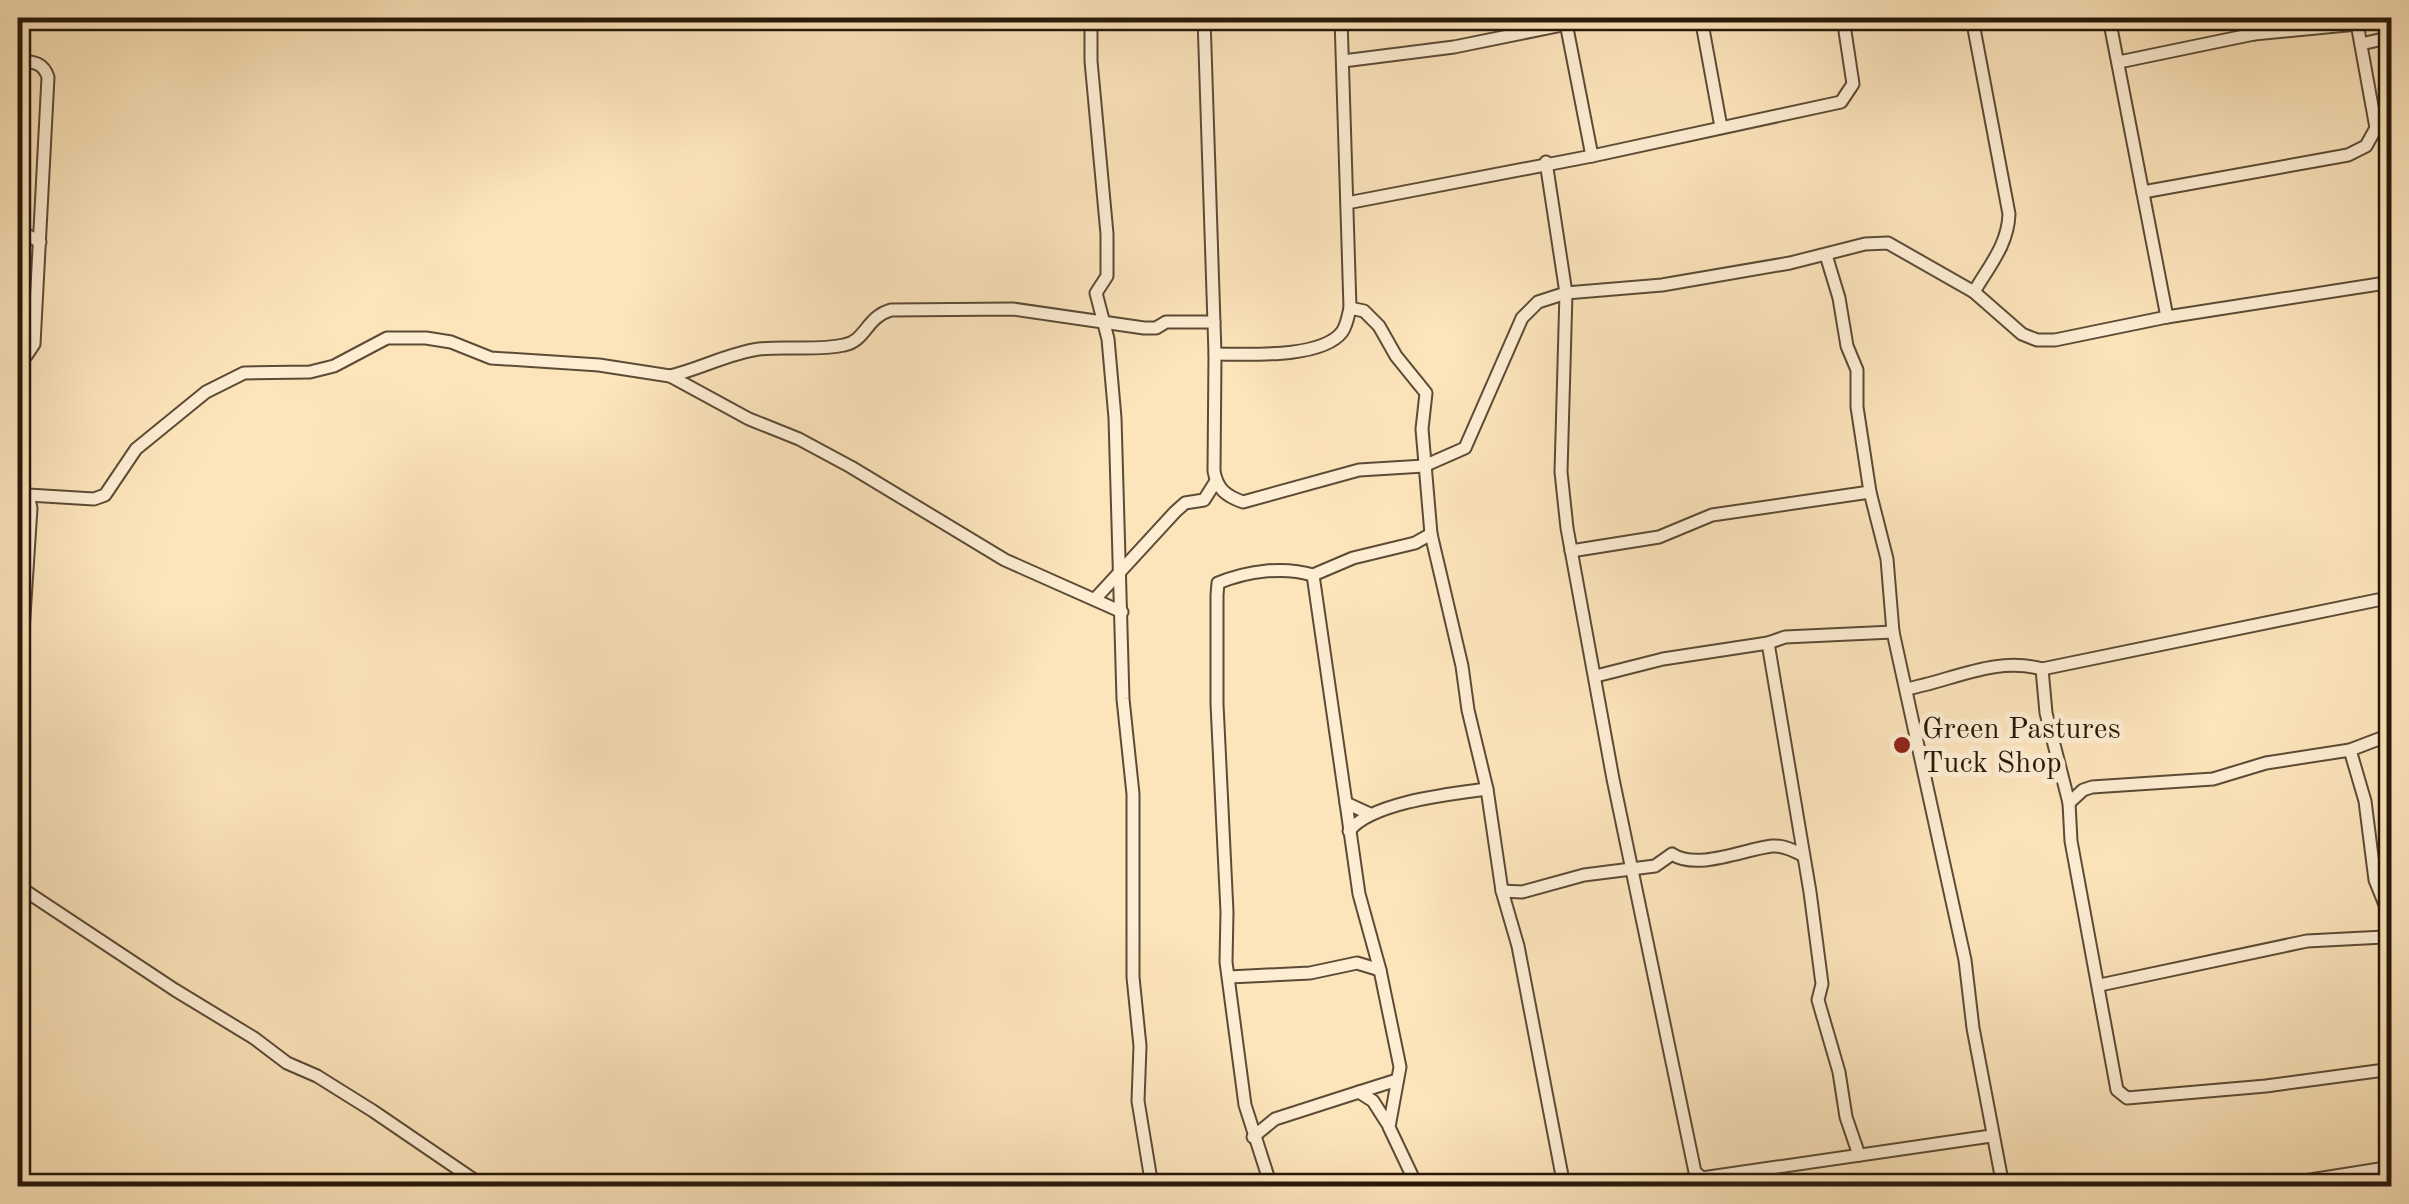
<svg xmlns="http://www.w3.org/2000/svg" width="2409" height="1204" font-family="'Old Standard TT',serif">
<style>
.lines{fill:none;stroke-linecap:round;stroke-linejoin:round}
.minor-casing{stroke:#5c4b35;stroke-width:15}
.minor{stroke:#fdedd3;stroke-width:11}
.poi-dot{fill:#8f2418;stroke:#fdedd3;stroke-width:4}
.labels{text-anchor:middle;stroke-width:10;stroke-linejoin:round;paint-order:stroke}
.poi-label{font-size:30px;fill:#271808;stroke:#fdedd3;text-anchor:start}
</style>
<rect width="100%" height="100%" fill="#fce4bb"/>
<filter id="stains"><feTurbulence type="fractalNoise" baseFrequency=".002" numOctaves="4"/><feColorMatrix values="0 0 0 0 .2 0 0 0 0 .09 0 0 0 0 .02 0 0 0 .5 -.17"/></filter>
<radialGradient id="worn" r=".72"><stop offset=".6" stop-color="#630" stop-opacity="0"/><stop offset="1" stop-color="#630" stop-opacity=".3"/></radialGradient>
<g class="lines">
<defs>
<g id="minor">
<path d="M1091,18V61L1107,234V276L1096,293L1108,339L1115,418L1123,699L1133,794V977L1140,1046L1138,1101L1152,1186"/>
<path d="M1204,18L1215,354L1214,471C1217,489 1226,496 1243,502L1359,470L1424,466L1465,448L1522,318L1538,302L1566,293L1662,285L1790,263L1865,244L1888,243L1974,292L2022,334L2037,340H2055L2167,317L2392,282"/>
<path d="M1565,18L1592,156"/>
<path d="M1701,18L1721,127"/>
<path d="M1972,18L2009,214C2008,245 1989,266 1974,292"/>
<path d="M2109,18L2167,317"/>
<path d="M2250,18L2254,34"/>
<path d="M2361,44L2392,37"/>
<path d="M18,60C33,62 43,62 48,77L34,344L26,356L18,357"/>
<path d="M1343,61L1454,47L1567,24"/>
<path d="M2119,62L2254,34L2357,24"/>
<path d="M1546,162L1566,293L1561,472L1567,528L1613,779L1695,1172L1702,1178L1991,1136"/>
<path d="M2143,192L2348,155L2366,146L2376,128L2356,18"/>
<path d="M1347,203L1592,156L1841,102L1853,84L1843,18"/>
<path d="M18,230L40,242"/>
<path d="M1826,255L1839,298L1847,346L1857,370V407L1870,492L1887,559L1893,632L1965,960L1973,1028L2003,1186"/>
<path d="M1350,308L1364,311L1379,326L1396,356L1426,393L1422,429L1431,534L1462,666L1468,710L1487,789L1502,891L1518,946L1564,1186"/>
<path d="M1215,354C1247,354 1321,359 1342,332C1347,325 1348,316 1350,308L1341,18"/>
<path d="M670,376C700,369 729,353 759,349C787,346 816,351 844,345C866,341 866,317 891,310L1013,309L1144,328H1156L1166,322H1214"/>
<path d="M18,492L28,495L31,508L18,709"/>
<path d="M28,495L94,499L105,495L136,449L206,392L244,373L310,372L334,366L387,338H426L451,342L491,358L599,365L670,376L749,419L799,439L851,467L1005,560L1122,612"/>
<path d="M1571,551L1659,537L1712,515L1870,492"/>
<path d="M1095,599L1175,512L1185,503L1204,500L1216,481"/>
<path d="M1768,643L1810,892L1822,984L1818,1000L1839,1072L1846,1117L1859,1155"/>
<path d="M2042,669L2046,713L2069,803L2071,841L2117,1090L2127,1098L2266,1086L2392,1069"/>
<path d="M1596,676L1663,659L1768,643L1785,637L1893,632"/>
<path d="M1906,689C1951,681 1995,656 2042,669L2392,597"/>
<path d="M2350,750L2365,801L2375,880L2392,922"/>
<path d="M1346,803L1313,575L1353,558L1415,543L1431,534"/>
<path d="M2069,803L2083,790L2092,787L2213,779L2266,763L2350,750L2392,734"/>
<path d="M1370,814L1346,803L1359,894L1380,970L1400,1067L1389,1127L1417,1186"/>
<path d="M1349,831C1372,802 1450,794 1487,789"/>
<path d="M18,886L175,990L254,1038L287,1063L317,1076L373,1111L483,1186"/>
<path d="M1502,891L1522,892L1584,875L1655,866L1672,854C1697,871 1745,849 1772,846C1783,845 1793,850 1802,855"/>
<path d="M1229,977L1310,973L1357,963L1380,970"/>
<path d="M2100,985L2307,941L2384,937L2392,930"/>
<path d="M1359,1092L1397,1080"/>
<path d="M1253,1137L1275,1119L1359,1092L1373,1101L1387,1123"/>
<path d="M1271,1186L1245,1105L1226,962L1227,912L1217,704V595L1218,583C1247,571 1283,566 1313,575"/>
<path d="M2272,1186L2392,1167"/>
</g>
</defs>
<use href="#minor" class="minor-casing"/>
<use href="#minor" class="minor"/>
</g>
<circle class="poi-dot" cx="1902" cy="745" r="10"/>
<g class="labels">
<g class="poi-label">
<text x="1922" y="738">Green Pastures<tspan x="1922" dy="34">Tuck Shop</tspan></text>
</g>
</g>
<rect width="2409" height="1204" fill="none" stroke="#fce4bb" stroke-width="60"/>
<rect x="20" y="20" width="2369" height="1164" fill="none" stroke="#271808" stroke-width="5"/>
<rect x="30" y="30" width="2349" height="1144" fill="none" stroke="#271808" stroke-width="2.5"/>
<rect width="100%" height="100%" filter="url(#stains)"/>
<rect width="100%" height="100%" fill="url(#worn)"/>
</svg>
